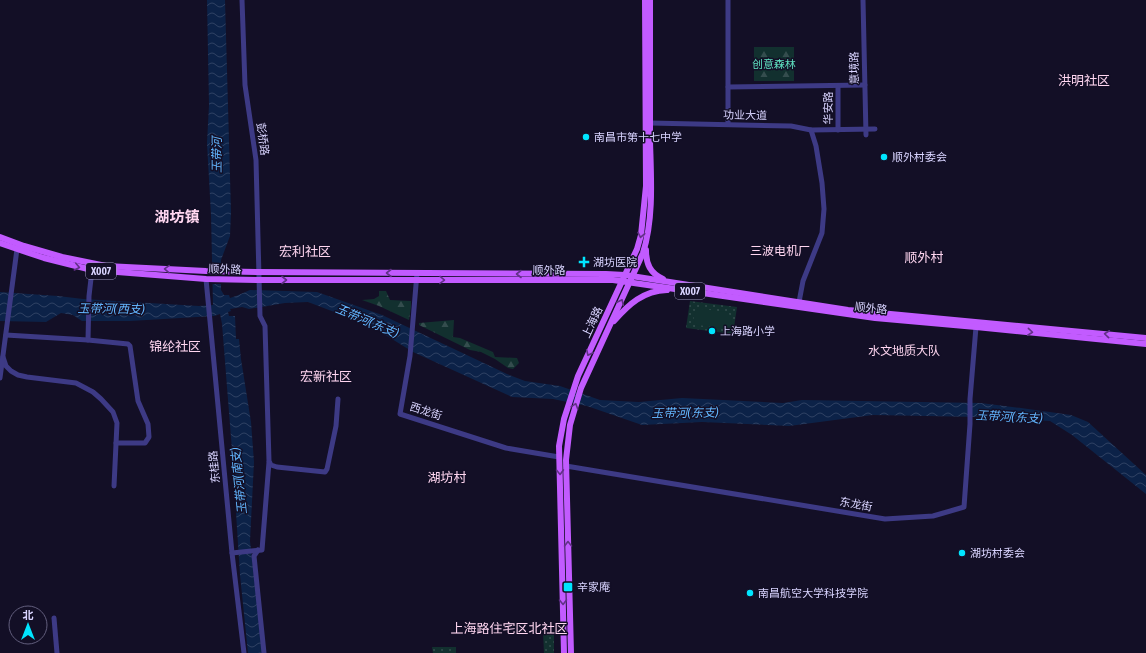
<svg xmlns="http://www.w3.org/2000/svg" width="1146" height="653" font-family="'Fira Sans Condensed','Noto Sans SC',sans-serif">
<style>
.green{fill:url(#green-dots)}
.forest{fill:url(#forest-firs)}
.pitch{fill:#12302f}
.water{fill:url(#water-waves)}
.pier{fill:#130f26}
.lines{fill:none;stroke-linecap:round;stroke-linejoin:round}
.minor{stroke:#3d3a85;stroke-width:5}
.major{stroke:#c25bff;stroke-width:6}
.oneway{stroke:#623188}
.poi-dot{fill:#00e5ff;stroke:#130f26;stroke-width:1.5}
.labels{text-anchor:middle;stroke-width:3;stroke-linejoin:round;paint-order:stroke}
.shield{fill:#130f26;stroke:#9e99be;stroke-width:1}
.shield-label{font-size:10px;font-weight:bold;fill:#d9d4ff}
.park-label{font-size:11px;fill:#5fe0c0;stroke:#130f26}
.street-label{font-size:11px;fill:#d9d4ff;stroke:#130f26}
.poi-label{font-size:11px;fill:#d9d4ff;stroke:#130f26;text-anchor:start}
.water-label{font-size:12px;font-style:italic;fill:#62b6ff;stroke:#130f26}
.neighbourhood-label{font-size:12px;fill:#ffd6f0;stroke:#130f26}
.quarter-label{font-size:13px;fill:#ffd6f0;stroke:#130f26}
.district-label{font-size:15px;font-weight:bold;fill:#ffd6f0;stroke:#130f26}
</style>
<defs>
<pattern id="green-dots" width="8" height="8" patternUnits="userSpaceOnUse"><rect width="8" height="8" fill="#12302f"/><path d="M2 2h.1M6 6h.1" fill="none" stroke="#344d4e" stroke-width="1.8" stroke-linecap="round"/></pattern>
<pattern id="forest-firs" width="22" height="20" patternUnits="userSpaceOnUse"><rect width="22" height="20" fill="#12302f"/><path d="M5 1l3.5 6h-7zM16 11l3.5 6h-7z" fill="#344d4e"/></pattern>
<pattern id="water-waves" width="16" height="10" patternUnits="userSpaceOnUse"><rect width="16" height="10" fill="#0c2248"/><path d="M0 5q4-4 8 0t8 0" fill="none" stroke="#2f4163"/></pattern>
</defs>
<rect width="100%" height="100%" fill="#130f26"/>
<g class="green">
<path d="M690,301L737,307L733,334L686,328Z"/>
<path d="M543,632H554V653H544Z"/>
<path d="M456,647V653H433L432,647Z"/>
</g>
<g class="forest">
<rect x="754" y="47" width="40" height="34"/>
<path d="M379,291H386L390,300L411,301V307L409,320L379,306L362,300L374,299L379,296Z"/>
<path d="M454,320L453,337L460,338L493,352L495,357L517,358L519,363L513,369L508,368L495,359L481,352L470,350L419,325V323Z"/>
</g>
<path class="pitch" d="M698,309H702L726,312C730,314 732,318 732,322L728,327L725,328L697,325C692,320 693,314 698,309Z"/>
<path class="water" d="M207,0H225L231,212L230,236L221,260V290L224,295H229L230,298L236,296L250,290L317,292L382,315L507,374L525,381L560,386L600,400L639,402L682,398L783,403L802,400L981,403L1021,408L1071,415L1088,422L1146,475V494L1072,435L1050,421L979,417L873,415L789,426L702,422L642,425L587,406L553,399L512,397L413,352L371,326L308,302L285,303L249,309L242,307L230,309L231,311L228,312L229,316H235L236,339H239L241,359L251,422L254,462L250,541L263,653H248L240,575L232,450L222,324L220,314L214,316L130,321H82L73,315L61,313L46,322L0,321V292L58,296L83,299L199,306L213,305L211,215L207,143L209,105Z"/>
<path class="pier" d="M210,263H223V284H211Z"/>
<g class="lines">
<g class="minor">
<path d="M242,0L245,85L256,160L260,316L265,326L269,461L271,465L277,467L325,472L327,469L336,426L338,399"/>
<path d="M728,0V124"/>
<path d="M863,0L866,135"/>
<path d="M728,87L865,85"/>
<path d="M650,123L791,126L811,130L875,129"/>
<path d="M838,130V86"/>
<path d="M417,273L410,356L400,414L506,448L559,457"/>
<path d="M206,279L232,553L244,653"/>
<path d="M799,302L803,281L822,233L824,209L822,183L816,146L811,130"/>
<path d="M6,335L88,340L128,344L130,346L138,401L148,424L149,437L145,443H116"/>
<path d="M88,340L89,296L92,270"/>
<path d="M3,357L6,366L11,371L18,375L27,377L76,383L93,392L101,399L113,412L117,423L114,486"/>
<path d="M0,378L17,249"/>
<path d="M566,466L885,519L933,516L964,507L970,424V399L976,327"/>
<path d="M258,550L254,556L264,653"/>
<path d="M232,553L262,550L269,462"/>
<path d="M54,618L57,653"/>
</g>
<g class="major">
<path d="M0,237L24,246L62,257L106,266L206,271L258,272L606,274L625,275L848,310L1146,338"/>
<path d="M0,243L23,251L44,258L92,270L206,279L259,280H613L875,318L976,327L1146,344"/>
<path d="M646,250C646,264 650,273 663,279"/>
<path d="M614,321C629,304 643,291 667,290"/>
<path d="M564,653L559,446L564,419L578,376L637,249L641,235L646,186L645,0"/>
<path d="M571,653L566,460L570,425L581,388L643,253C654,218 651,177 650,141C650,94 650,47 650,0"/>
</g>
</g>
<defs><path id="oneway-chevron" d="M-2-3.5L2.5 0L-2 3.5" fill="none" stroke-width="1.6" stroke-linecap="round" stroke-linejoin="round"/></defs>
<g class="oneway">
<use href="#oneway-chevron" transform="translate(641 235) rotate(101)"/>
<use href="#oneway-chevron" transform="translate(77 267) rotate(13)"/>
<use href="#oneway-chevron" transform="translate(167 269) rotate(-178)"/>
<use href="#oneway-chevron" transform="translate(389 273) rotate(-180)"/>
<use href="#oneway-chevron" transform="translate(519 274) rotate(-180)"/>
<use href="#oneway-chevron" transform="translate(284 280)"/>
<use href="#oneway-chevron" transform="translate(442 280) rotate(1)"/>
<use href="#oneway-chevron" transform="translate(621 302) rotate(-65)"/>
<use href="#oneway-chevron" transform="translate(1030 332) rotate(6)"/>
<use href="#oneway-chevron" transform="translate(1107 334) rotate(-174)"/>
<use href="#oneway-chevron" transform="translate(589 353) rotate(115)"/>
<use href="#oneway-chevron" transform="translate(575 406) rotate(-73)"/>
<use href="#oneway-chevron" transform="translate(560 472) rotate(89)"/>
<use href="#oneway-chevron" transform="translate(568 544) rotate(-91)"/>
<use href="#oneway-chevron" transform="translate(563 602) rotate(89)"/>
</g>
<g class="poi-dot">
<circle cx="586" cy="137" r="4"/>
<circle cx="884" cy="157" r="4"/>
<path d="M582 256h4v4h4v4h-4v4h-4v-4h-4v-4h4z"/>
<circle cx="712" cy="331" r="4"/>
<circle cx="962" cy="553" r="4"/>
<rect x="563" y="582" width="10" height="10" rx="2"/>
<circle cx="750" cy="593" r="4"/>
</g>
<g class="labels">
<g class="shield">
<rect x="86" y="263" width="30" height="16" rx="3"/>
<rect x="675" y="283" width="30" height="16" rx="3"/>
</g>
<g class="shield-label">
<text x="101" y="275">X007</text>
<text x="690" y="295">X007</text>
</g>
<g class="park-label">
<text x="774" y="68">创意森林</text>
</g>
<g class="street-label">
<text transform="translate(854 68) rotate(-91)" y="4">意境路</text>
<text transform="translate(828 108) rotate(-90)" y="4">华安路</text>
<text transform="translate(745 115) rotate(1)" y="4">功业大道</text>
<text transform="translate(263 139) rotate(82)" y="4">彭桥路</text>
<text transform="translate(225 269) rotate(2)" y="4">顺外路</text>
<text x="549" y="274">顺外路</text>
<text transform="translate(871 308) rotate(6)" y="4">顺外路</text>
<text transform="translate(592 322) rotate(-65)" y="4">上海路</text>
<text transform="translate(426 411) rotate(18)" y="4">西龙街</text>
<text transform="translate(214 467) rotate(-95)" y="4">东桂路</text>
<text transform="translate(856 504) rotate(10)" y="4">东龙街</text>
</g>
<g class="poi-label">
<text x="594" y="141">南昌市第十七中学</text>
<text x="892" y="161">顺外村委会</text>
<text x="593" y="266">湖坊医院</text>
<text x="720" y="335">上海路小学</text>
<text x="970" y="557">湖坊村委会</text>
<text x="577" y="591">辛家庵</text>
<text x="758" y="597">南昌航空大学科技学院</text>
</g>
<g class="water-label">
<text transform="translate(217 155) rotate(-90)" y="4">玉带河</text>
<text transform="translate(111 309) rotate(1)" y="4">玉带河(西支)</text>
<text transform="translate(367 321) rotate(23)" y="4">玉带河(东支)</text>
<text transform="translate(685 413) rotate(-1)" y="4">玉带河(东支)</text>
<text transform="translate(1009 417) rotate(3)" y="4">玉带河(东支)</text>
<text transform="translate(239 481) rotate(-96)" y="4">玉带河(南支)</text>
</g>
<g class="neighbourhood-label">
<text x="780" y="255">三波电机厂</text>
<text x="904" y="355">水文地质大队</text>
</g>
<g class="quarter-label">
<text x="1084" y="85">洪明社区</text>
<text x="305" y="256">宏利社区</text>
<text x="924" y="262">顺外村</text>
<text x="175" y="351">锦纶社区</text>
<text x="326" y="381">宏新社区</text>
<text x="447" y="482">湖坊村</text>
<text x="509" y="633">上海路住宅区北社区</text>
</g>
<g class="district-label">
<text x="177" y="222">湖坊镇</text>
</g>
</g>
<g transform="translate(28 625)"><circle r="19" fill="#130f26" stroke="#625e7d"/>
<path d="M0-3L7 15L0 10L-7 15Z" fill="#00e5ff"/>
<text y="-6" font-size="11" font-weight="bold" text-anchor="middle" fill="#d9d4ff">北</text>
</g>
</svg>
